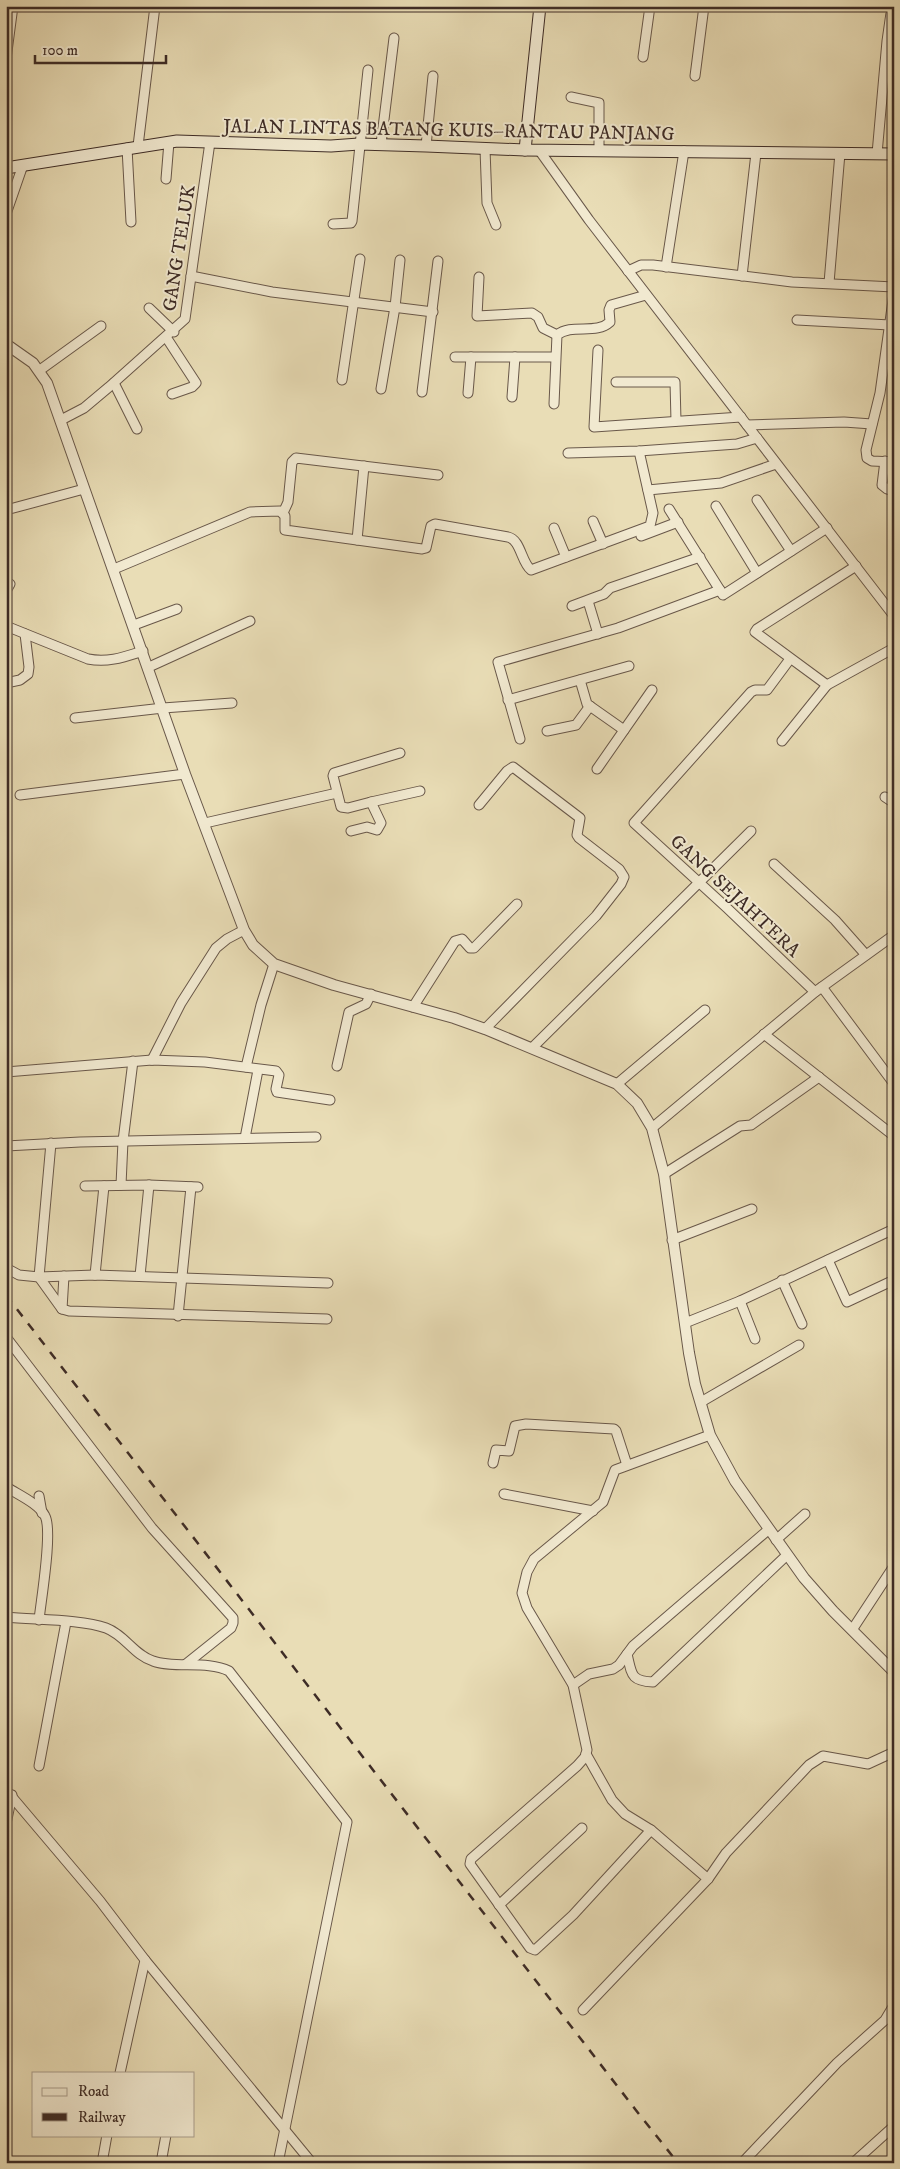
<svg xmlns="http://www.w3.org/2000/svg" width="900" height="2169" font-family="'IM FELL DW Pica',serif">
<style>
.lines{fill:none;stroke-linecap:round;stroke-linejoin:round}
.minor-casing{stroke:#69584a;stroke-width:11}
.tertiary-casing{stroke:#69584a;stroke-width:12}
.secondary-casing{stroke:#3e2c26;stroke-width:13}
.minor{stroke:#f1e9d0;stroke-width:9}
.tertiary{stroke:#f1e9d0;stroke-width:10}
.secondary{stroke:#f1e9d0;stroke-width:11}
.rail{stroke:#3e2c26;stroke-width:2.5;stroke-dasharray:9 9;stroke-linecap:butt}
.labels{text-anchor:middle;stroke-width:4;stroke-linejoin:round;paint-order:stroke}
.street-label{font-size:19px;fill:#3e2c26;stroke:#f1e9d0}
</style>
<rect width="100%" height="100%" fill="#e9ddb6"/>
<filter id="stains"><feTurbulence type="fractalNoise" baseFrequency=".004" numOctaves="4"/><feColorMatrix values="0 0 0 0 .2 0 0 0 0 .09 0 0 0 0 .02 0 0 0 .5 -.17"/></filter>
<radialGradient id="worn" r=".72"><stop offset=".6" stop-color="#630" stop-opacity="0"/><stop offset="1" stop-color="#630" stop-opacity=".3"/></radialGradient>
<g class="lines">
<defs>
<g id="minor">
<path d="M643,57L650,6"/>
<path d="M6,59L13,6"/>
<path d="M695,76L704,6"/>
<path d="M571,97L599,103V151"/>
<path d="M381,144L394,38"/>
<path d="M138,146L155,6"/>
<path d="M426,146L433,76"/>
<path d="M127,148L131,222"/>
<path d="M485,149L487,203L496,225"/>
<path d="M539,150L589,220L894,616"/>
<path d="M877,154L887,41L892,6"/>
<path d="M166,179L169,142"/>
<path d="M6,214L23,165"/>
<path d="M333,224L351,223L352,221L368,70"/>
<path d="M666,267L684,151"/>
<path d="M628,271L641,265H653L792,282L894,287"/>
<path d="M191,276L272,292L433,312"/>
<path d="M742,276L756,153"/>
<path d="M479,277L477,316L532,313L538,317L543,328L557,335"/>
<path d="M829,283L840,153"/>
<path d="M894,293L880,393L866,450L867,458L872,461L894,462"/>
<path d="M149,308L174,332"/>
<path d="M797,320L890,325"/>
<path d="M166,337L196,383L192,387L172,394"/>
<path d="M598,350L594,427L741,417"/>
<path d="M455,357H555"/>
<path d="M40,370L101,326"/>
<path d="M342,380L360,259"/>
<path d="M616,382H675L676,421"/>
<path d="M114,383L137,429"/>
<path d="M381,389L395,307L400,260"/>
<path d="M422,392L438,261"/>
<path d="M468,393L471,357"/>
<path d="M512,397L515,357"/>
<path d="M554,404L557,335C572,323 596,335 610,322L609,310L611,305L646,295"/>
<path d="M61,420L84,408L109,387L185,319L210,142"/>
<path d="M747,425L844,422L872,424"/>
<path d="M568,453L639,451L737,444L757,438"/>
<path d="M885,461L882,485L887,489L894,491"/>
<path d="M648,490L721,483L776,464"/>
<path d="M757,500L791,551"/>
<path d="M716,506L757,573"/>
<path d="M669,509L723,595L827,528"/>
<path d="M6,510L84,489"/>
<path d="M283,513L288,502L292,462L296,458L438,475"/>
<path d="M593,521L603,544"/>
<path d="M554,528L566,557"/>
<path d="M641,536L678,522"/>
<path d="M357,540L364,466"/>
<path d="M114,569L250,512L280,511L285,516V530L422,549L426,548L431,526L435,524L508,537C521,540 521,562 531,570L650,526L653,513L639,451"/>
<path d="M6,591L10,584"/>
<path d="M588,601L598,634"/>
<path d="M572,606L604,594L610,588L700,557"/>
<path d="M134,625L177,609"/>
<path d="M6,626L88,659C108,663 124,657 143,651"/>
<path d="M790,659L767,690H755L751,692L634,823L727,908L815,992"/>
<path d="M149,667L250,621"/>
<path d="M580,680L587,704L624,730"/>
<path d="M6,683L20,680L28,674L29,667L25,634"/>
<path d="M827,685L755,632L757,629L856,566"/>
<path d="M508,700L629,666"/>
<path d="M75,718L163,708L232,703"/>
<path d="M547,731L576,725L590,706"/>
<path d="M520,739L498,662L618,628L720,590"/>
<path d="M782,741L827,685L894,648"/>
<path d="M597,769L652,690"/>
<path d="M20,795L185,774"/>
<path d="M885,797L894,803"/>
<path d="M371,802L420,791"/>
<path d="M479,805L507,771L513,767L580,818L577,835L579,838L619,869L624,877L621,884L596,916L485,1029"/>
<path d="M205,823L337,793"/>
<path d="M351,831L367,827L377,830L381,823L371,802L348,808L341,807L333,776L334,773L400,753"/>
<path d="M774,864L835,920L866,955"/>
<path d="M822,987L892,1081"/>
<path d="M413,1007L455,941L462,939L470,948H474L517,904"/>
<path d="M764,1034L894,1136"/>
<path d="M532,1048L751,831"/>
<path d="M152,1060L181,1003L216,948L227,939L244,930"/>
<path d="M337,1066L349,1012L366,1004L371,994"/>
<path d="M246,1067L261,1005L274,964"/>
<path d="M6,1072L152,1060L205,1062L276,1071L279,1075L276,1089L277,1092L330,1100"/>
<path d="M617,1084L705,1010"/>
<path d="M652,1128L815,992L894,935"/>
<path d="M245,1138L258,1070"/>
<path d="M51,1143L39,1277L62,1309L69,1311L327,1319"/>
<path d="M6,1146L80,1142L316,1137"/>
<path d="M664,1174L740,1126L751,1125L819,1077"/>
<path d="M121,1185L123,1141L133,1061"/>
<path d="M85,1186L149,1185L198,1187"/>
<path d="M672,1240L752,1209"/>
<path d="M828,1260L847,1302L894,1280"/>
<path d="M6,1268L19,1275L39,1277L95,1275L328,1283"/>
<path d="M95,1275L104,1186"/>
<path d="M140,1276L149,1185"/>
<path d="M782,1280L802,1324"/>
<path d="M740,1301L755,1339"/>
<path d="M62,1309L64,1276"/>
<path d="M178,1316L191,1187"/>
<path d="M685,1323L740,1301L894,1229"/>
<path d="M6,1337L152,1528L233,1618V1623L231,1628L186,1664"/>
<path d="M701,1402L799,1345"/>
<path d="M493,1463L496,1450L509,1451L515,1426L526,1424L614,1429L616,1431L627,1465"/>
<path d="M8,1488C19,1495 39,1504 45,1516C53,1531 41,1600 39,1620"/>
<path d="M504,1494L593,1511"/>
<path d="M39,1496L42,1513"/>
<path d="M776,1540L805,1514"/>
<path d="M6,1617C34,1620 81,1619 106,1628C125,1635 134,1655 153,1661C174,1669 207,1660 229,1671L347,1822L278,2163"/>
<path d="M852,1630L894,1566"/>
<path d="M627,1654C632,1674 630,1681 653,1682L787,1555"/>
<path d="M573,1685L589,1674L613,1669L619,1665L633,1646L768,1530"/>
<path d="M586,1754L612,1800L625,1814L651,1830L708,1879"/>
<path d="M39,1766L66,1622"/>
<path d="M6,1790L100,1901L145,1960L120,2073"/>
<path d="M6,1824L12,1795"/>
<path d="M651,1830L573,1915L535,1950L530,1948L470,1864L471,1859L577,1766L585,1757L587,1750L573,1685L527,1608L522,1593L527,1572L534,1559L603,1502L615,1470L710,1435"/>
<path d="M499,1905L582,1828"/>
<path d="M145,1960L312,2163"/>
<path d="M583,2010L708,1879L726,1853L809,1765L823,1756L868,1764L894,1752"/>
<path d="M102,2163L107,2135"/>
<path d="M161,2163L166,2135"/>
<path d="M742,2163L837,2063L885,2020L894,2005"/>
<path d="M853,2163L894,2126"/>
</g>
<path id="tertiary" d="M6,344L33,363L47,383L185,774L244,930L253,945L274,964L334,985L454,1018L485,1029L617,1084L637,1103L652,1128L664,1174L689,1353L695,1384L710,1435L735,1481L804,1578L833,1611L894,1672"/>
<g id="secondary">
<path d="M525,150L540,6"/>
<path d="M6,168L177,141L331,146L359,144L426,146L525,150L894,154"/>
</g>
</defs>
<use href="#minor" class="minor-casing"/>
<use href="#tertiary" class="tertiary-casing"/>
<use href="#secondary" class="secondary-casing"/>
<use href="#minor" class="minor"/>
<use href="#tertiary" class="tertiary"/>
<use href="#secondary" class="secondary"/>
<path class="rail" d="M6,1295L635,2109L678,2163"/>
</g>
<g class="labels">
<g class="street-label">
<text transform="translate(449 129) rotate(1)" y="7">JALAN LINTAS BATANG KUIS–RANTAU PANJANG</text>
<text transform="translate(178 248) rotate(-81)" y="7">GANG TELUK</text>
<text transform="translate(736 895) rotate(43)" y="7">GANG SEJAHTERA</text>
</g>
</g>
<rect width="900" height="2169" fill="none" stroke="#e9ddb6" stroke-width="25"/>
<rect x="8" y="8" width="885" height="2154" fill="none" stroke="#3e2c26" stroke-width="2.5"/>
<rect x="12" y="12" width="875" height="2144" fill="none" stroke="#3e2c26"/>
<rect x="32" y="2072" width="162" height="65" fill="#f1e9d0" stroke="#a99d8c"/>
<rect x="42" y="2088" width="25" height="8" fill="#f1e9d0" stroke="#a99d8c"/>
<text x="78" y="2096" font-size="15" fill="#3e2c26">Road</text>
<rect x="42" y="2113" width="25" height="8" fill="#3e2c26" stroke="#a99d8c"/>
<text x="78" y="2122" font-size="15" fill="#3e2c26">Railway</text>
<path d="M35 55v8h131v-8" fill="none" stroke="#3e2c26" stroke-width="2.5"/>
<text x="42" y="55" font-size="15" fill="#3e2c26" stroke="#f1e9d0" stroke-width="4" paint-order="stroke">100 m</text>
<rect width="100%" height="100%" filter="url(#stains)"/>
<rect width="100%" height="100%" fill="url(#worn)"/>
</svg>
